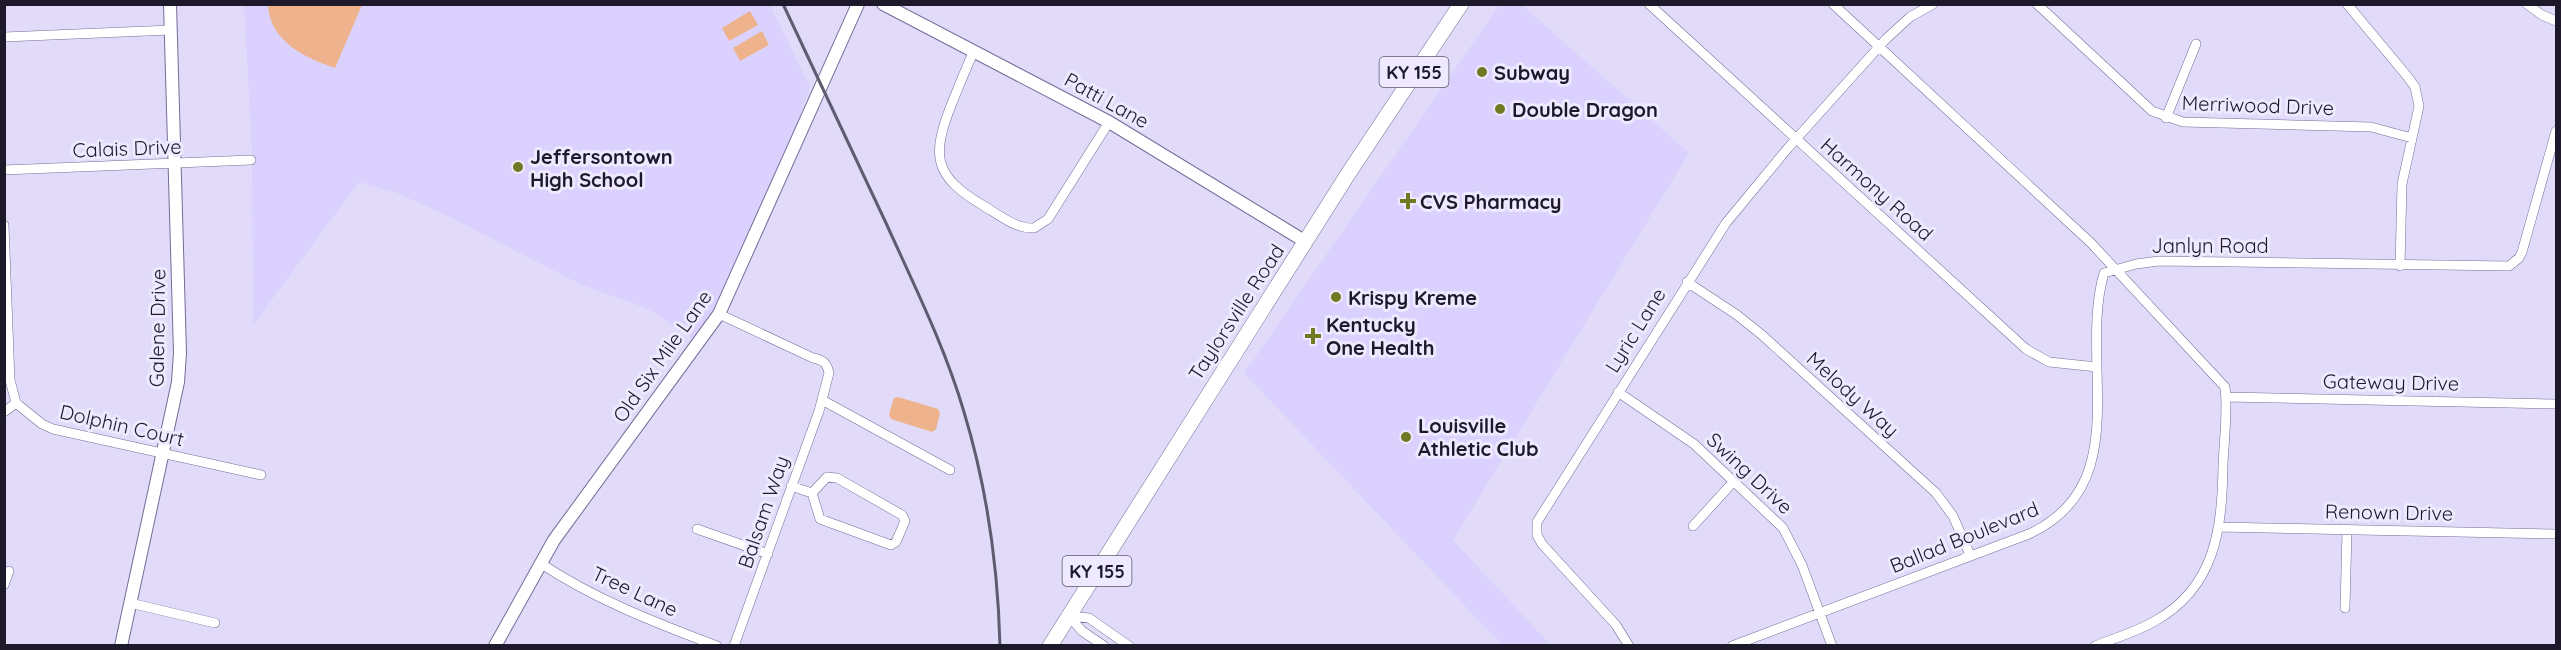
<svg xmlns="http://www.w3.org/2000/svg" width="2561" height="650" viewBox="0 0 2561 650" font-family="Quicksand,sans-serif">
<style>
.built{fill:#dbd1ff}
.green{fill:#eeb38c}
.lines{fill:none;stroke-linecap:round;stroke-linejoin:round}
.minor-casing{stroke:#766b98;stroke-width:10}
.tertiary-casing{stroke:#766b98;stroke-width:14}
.primary-casing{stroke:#766b98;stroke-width:16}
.minor{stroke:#fff;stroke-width:9}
.tertiary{stroke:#fff;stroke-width:12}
.primary{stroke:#fff;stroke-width:15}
.rail{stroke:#605b71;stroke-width:3}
.poi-dot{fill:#6f7823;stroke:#eee9fe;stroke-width:2}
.labels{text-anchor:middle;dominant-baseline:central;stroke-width:6;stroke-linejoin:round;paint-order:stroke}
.shield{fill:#eee9fe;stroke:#5c576a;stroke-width:1.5}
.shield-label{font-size:18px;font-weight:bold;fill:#1d192b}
.poi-label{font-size:20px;font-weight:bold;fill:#1d192b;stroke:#eee9fe;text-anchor:start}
.street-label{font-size:20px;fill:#1d192b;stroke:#eee9fe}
</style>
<rect width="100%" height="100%" fill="#e1dbf9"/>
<path class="built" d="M1500,4L1522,5L1689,153L1453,540L1548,642L1535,645H1502L1244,373Z
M244,5H770L810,87L778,182L699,343L648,309L582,285L446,215L397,193L359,182L253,325L252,152Z"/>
<path class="green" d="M268,5L269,4L362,5L335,68C306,58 270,42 268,5Z
M750,11L758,25L729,41L722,28Z
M762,31L769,45L740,61L733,48Z
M898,397L938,409L940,414L936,429L932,432L891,419L889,414L894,398Z"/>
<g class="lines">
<g class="minor-casing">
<path id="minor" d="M1649,4L2026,349L2049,362L2097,367
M1833,4L2091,243L2225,387C2228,412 2224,440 2223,465C2222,528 2216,587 2155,621C2136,632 2115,638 2095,646
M2037,4L2152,111L2183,122L2371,127L2412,138
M2347,4L2407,76L2415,87L2419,106L2402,184L2400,266
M2527,4L2542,15L2556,21
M4,37L171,30
M974,51C966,68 959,86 952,103C931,156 933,176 984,206C999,215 1016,229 1034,228L1048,219L1109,122
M2166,118L2196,44
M4,170L251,160
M4,225L10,380L16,403L42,424L53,429L261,475
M1687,282L1737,315L1762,335L1936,493L1953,516L1970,555
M719,314L813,358C823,360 827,363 829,373L819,411L734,646
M1618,392L1694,444L1783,528L1802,565L1832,646
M2226,397L2556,404
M822,400L950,470
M4,412L16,403
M827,477L837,478L902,515L905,521L896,542L891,545L820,519L812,493Z
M791,486L812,493
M1693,526L1735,480
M2220,527L2556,534
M697,529L768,554
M540,563C594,599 656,623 717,646
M4,585L9,571
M130,603L215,623
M2345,608L2347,530
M1069,616L1089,618L1129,646
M1069,616L1082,631L1104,646
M1629,646L1616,625L1542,544L1537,535V522L1726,223L1788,148L1886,39L1910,17L1933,4
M1732,646L2029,534C2137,484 2078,362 2104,273L2136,264L2159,261L2509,266L2519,258L2522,252L2556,131"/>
</g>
<g class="tertiary-casing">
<path id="tertiary" d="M883,4L1109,122L1306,242
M121,646L178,382L180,353L170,4
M495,646L554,540L719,314L858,4"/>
</g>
<g class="primary-casing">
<path id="primary" d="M1050,646L1348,174L1461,4"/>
</g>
<use href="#minor" class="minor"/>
<use href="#tertiary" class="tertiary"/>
<use href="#primary" class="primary"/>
<path class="rail" d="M783,4C817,77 852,150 886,223C914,285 945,347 964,412C987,488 998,566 1000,646"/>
</g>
<g class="poi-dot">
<circle cx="1482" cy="72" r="6"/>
<circle cx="1500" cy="109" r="6"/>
<circle cx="518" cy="167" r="6"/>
<path d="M1405 192h6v6h6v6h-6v6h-6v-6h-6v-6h6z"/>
<circle cx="1336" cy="297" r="6"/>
<path d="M1310 327h6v6h6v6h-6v6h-6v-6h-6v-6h6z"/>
<circle cx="1406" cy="437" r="6"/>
</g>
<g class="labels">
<g class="shield">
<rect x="1379.5" y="57" width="69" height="30" rx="4.5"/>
<rect x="1062.5" y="556" width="69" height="30" rx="4.5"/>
</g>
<g class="shield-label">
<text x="1414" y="72">KY 155</text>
<text x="1097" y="571">KY 155</text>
</g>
<g class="poi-label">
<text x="1494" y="72">Subway</text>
<text x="1512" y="109">Double Dragon</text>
<text x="530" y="156">Jeffersontown<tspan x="530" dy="23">High School</tspan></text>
<text x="1420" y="201">CVS Pharmacy</text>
<text x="1348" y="297">Krispy Kreme</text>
<text x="1326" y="324">Kentucky<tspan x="1326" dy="23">One Health</tspan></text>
<text x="1418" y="425">Louisville<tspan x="1418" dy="23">Athletic Club</tspan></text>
</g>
<g class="street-label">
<text transform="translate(1107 100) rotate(29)">Patti Lane</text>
<text transform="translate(2258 105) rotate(2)">Merriwood Drive</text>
<text transform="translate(127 148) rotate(-2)">Calais Drive</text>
<text transform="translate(1877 189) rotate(42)">Harmony Road</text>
<text x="2210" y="245">Janlyn Road</text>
<text transform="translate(1236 312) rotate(-57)">Taylorsville Road</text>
<text transform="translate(157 328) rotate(-89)">Galene Drive</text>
<text transform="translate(1635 330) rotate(-58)">Lyric Lane</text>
<text transform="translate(662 356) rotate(-55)">Old Six Mile Lane</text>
<text transform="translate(2391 382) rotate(1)">Gateway Drive</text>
<text transform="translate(1853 394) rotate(42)">Melody Way</text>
<text transform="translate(122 425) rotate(13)">Dolphin Court</text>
<text transform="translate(1750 473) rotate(43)">Swing Drive</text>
<text transform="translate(763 512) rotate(-71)">Balsam Way</text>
<text transform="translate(2389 512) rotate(1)">Renown Drive</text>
<text transform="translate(1964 537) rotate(-22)">Ballad Boulevard</text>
<text transform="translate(635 591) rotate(25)">Tree Lane</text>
</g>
</g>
<rect width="2561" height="650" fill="none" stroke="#1d192b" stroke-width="12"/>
</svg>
